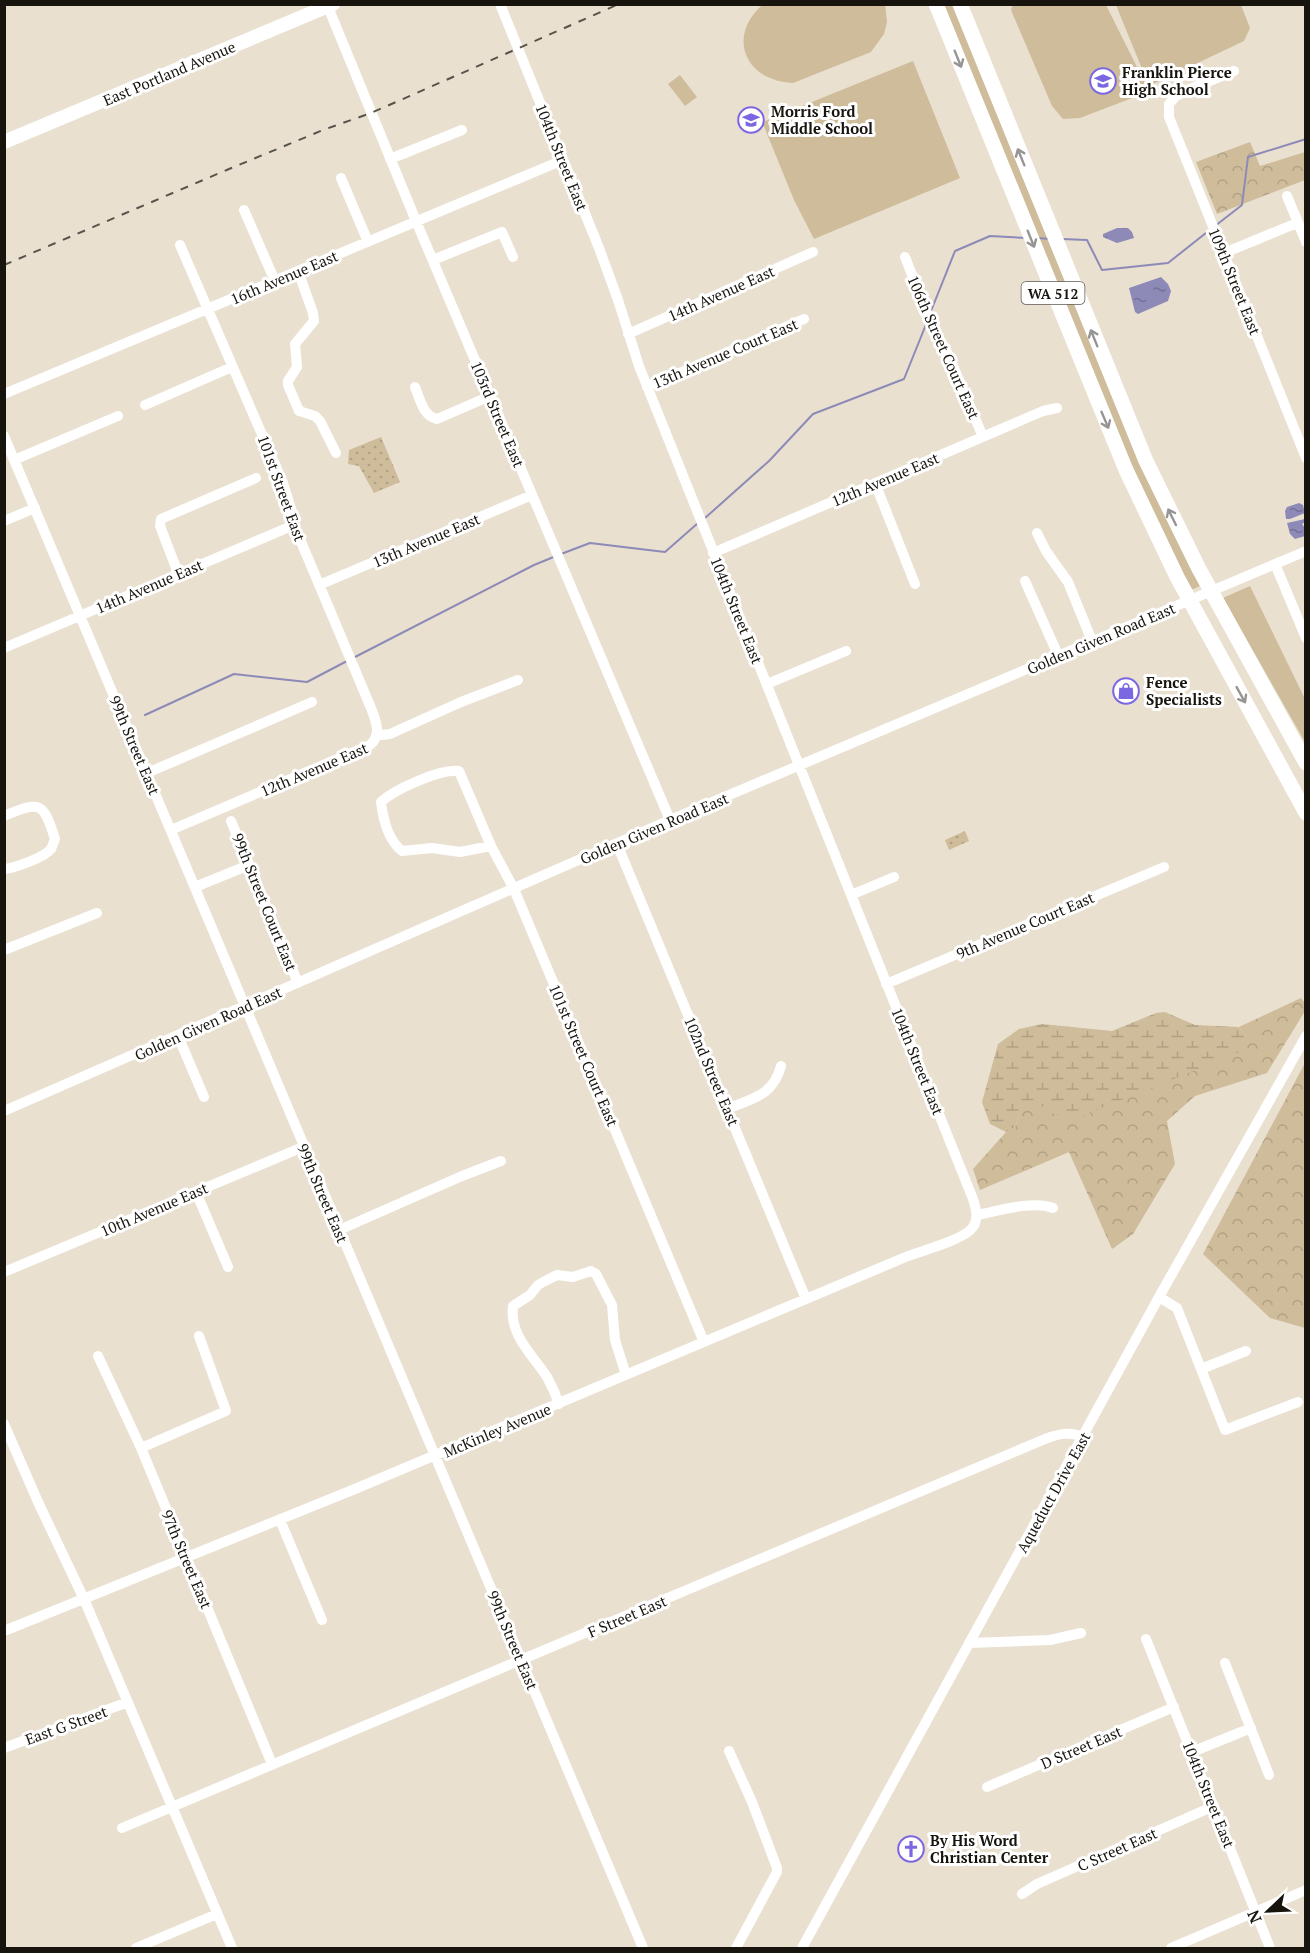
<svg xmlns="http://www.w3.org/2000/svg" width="1310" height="1953" viewBox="0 0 1310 1953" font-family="'PT Serif',serif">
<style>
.grass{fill:#cfbc9a}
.forest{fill:url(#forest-crowns)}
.wetland{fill:url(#wetland-marsh)}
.park{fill:url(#park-dots)}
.water{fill:url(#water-ripples)}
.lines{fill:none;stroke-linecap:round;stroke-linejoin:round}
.stream{stroke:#8d8ab8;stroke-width:2}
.minor{stroke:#fff;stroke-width:10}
.major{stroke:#fff;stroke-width:14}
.highway{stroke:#fff;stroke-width:15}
.rail{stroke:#59544b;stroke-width:2;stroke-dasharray:8 8;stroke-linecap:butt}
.oneway{stroke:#979593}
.labels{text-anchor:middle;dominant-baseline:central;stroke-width:6;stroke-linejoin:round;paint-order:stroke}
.shield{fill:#fff;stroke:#5d5a56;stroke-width:1.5}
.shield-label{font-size:14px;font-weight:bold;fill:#17140e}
.poi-label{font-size:15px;font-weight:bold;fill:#17140e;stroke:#fff;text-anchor:start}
.street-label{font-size:15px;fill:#17140e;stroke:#fff}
</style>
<defs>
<pattern id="forest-crowns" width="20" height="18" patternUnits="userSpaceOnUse" patternTransform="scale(1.5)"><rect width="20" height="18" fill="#cfbc9a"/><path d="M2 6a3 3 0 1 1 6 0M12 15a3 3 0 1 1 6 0" fill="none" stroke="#b1a184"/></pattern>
<pattern id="wetland-marsh" width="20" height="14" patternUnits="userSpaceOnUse" patternTransform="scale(1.5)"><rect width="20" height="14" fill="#cfbc9a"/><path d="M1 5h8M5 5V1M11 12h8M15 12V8" fill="none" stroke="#b1a184"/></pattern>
<pattern id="park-dots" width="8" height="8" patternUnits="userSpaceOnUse" patternTransform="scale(1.5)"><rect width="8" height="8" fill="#cfbc9a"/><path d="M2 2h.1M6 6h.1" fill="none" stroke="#b1a184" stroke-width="1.8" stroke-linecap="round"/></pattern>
<pattern id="water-ripples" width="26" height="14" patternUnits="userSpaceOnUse" patternTransform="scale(1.5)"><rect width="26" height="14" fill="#8d8ab8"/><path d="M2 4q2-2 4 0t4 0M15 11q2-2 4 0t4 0" fill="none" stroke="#727094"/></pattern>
</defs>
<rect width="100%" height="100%" fill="#e9e0d0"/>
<path class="grass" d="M885,4L887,22L884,34L871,52L793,83C746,81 726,38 762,5Z
M1013,4L1106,5L1148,89L1140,95L1080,118L1063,119L1052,106L1011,10Z
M944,5H952L1128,435L1200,586L1191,590L1134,474Z
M1116,5H1241L1250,28L1244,41L1149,86Z
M913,61L960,178L814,239L794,200L763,124L765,121Z
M680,75L697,97L685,106L668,84Z
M1250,586L1305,699V742L1223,598Z"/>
<path class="forest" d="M1250,142L1260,166L1305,152V180L1217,214L1196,162Z
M1301,998L1305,1003V1011L1267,1073L1195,1096L1167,1121L1175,1164L1133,1234L1112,1249L1069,1152L980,1190L973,1169L1006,1132L1015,1127L1022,1104L1032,1099L1060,1117L1247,1037L1239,1027Z
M1305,1063V1328L1270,1318L1203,1254Z"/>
<path class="wetland" d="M1165,1012L1195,1025L1239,1027L1247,1037L1243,1051L1074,1119L1060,1117L1032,1100L1022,1105L1015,1127L1006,1132L990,1124L982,1102L998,1044L1019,1029L1042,1024L1112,1031L1156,1013Z"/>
<path class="park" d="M381,437L400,482L374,493L359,466L348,464L349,450Z
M965,831L969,841L949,850L945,840Z"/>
<path class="water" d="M1117,228H1128L1132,232L1134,238L1117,243L1103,237V234Z
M1161,277L1168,284L1171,291L1168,301L1138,314L1135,312L1129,288Z
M1299,503L1303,505L1305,513L1290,519H1286L1285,511L1287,507Z
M1305,519V522L1302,524L1305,528V536L1295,539L1290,534L1287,523Z"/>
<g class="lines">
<path class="stream" d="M1215,226L1242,205L1248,157L1306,139
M1038,238L1050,239
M1062,239L1087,240L1102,270L1168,263L1211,229
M931,311L955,251L990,236L1026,238
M705,518L769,461L813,414L904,379L927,322
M561,554L590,543L665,552L698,523
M355,657L534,565L556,556
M145,715L234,674L307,682L347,661"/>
<path class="minor" d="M328,7L416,221L670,820
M1234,71L1190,89L1176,96L1169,104V117L1306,458
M390,159L462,130
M341,178L368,242
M1287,196L1306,242
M244,210L275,281
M1224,253L1297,223
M905,257L933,328L948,354L983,437
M433,260L502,232L513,257
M298,271L313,313L314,321L295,344L297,367L288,381V385L299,411L315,416L320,421L336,453
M628,334L813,252
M415,387C420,399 423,416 437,419L490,396
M647,387L804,319
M4,394L563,160
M145,405L232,367
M4,436L643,1948
M14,460L118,416
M875,483L915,584
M4,521L35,508
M1037,533L1046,551L1068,582L1092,641
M713,553L1043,411L1057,408
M1275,564L1306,638
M178,573L160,526L161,519L256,478
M1025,581L1058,655
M319,585L532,495
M4,648L294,525
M767,684L846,651
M378,733L382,735L390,734L461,702L518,680
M147,773L312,702
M4,816C40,801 43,801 55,839C54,841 52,847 51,849C45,857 15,868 4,869
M231,821L298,983
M171,830L370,745C382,735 376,721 371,708L294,525L292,512L283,483L180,245
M617,844L806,1299
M491,846L460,852L432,848L402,851C388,840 383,819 381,802C395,789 440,769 459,771L491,846L514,889L704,1342
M195,887L249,865
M851,895L894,877
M4,950L97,913
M886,984L1164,867
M178,1036L204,1097
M727,1109C753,1098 773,1096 781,1066
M4,1111L670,820L1306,551
M196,1192L228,1267
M977,1215C998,1211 1033,1200 1053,1208
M339,1230L462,1176L501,1161
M4,1272L303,1147
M1159,1297L1177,1308L1225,1430L1298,1402
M98,1356L141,1448L272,1764
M1201,1369L1246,1351
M559,1404C556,1395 552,1386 547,1377C532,1354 509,1335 513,1306L530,1295L538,1285L547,1280L557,1275L573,1277L591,1271L596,1274L612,1305L615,1340L626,1375
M4,1424L38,1502L84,1599L232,1948
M141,1448L226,1411L199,1336
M280,1520L322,1620
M4,1631L355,1489L908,1256C924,1250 964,1240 973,1227C979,1218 976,1209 973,1199L639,366L618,300L599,248L500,4
M1146,1639L1270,1948
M969,1643L1050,1640L1081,1633
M1225,1663L1269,1775
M4,1748L128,1702
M729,1751L752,1802L777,1868V1872L736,1948
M1192,1752L1251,1728
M987,1787L1174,1707
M122,1828L1045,1439C1058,1434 1070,1431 1083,1437
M1022,1894L1037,1884L1214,1806
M136,1948L217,1914
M802,1948L1159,1297L1306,1036
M1171,1948L1306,1890"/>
<path class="major" d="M4,142L333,4"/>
<path class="highway" d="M936,4L1126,470L1177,577L1306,813
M960,4L1146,461L1199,569L1306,763"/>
<path class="rail" d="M4,265L229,169L323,130L371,113L619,4"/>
</g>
<defs><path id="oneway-shaft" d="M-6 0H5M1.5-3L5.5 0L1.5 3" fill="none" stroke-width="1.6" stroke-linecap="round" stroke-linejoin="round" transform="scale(1.5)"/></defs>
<g class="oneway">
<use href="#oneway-shaft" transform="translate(958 59) rotate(68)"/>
<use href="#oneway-shaft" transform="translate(1021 157) rotate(-112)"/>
<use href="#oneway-shaft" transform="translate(1031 239) rotate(68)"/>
<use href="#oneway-shaft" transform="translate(1094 338) rotate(-112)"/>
<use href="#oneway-shaft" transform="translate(1105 420) rotate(67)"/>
<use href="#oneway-shaft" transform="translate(1172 517) rotate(-116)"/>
<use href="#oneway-shaft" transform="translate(1241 695) rotate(61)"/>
</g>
<defs>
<g id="school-ring" transform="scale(1.35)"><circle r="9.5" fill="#fff" stroke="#7b67e2" stroke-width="1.5"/><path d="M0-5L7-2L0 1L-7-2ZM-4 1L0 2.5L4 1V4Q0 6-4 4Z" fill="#7b67e2"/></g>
<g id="shop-ring" transform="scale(1.35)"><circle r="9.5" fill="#fff" stroke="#7b67e2" stroke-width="1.5"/><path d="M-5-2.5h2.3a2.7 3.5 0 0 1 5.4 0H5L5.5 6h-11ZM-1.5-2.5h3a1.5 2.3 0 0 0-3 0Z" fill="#7b67e2"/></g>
<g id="church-ring" transform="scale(1.35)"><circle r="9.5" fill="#fff" stroke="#7b67e2" stroke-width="1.5"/><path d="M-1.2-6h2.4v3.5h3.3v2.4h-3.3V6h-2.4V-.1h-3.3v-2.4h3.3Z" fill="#7b67e2"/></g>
</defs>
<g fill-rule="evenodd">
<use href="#school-ring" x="1103" y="81"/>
<use href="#school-ring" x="751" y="120"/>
<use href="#shop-ring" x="1126" y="691"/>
<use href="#church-ring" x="911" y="1849"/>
</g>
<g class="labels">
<rect class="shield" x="1021.5" y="282" width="63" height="22" rx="4.5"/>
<g class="shield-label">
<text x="1053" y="293">WA 512</text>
</g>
<g class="poi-label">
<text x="1122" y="72">Franklin Pierce<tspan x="1122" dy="17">High School</tspan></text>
<text x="771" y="111">Morris Ford<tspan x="771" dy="17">Middle School</tspan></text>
<text x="1146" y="682">Fence<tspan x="1146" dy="17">Specialists</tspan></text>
<text x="930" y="1840">By His Word<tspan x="930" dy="17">Christian Center</tspan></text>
</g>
<g class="street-label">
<text transform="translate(169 73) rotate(-23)">East Portland Avenue</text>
<text transform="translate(562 157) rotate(68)">104th Street East</text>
<text transform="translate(284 277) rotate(-23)">16th Avenue East</text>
<text transform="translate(1235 281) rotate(68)">109th Street East</text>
<text transform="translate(721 293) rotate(-24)">14th Avenue East</text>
<text transform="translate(944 347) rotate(66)">106th Street Court East</text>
<text transform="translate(725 353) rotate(-23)">13th Avenue Court East</text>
<text transform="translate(498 414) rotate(67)">103rd Street East</text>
<text transform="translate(885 479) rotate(-23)">12th Avenue East</text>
<text transform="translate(282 488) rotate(70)">101st Street East</text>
<text transform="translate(426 540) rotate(-23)">13th Avenue East</text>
<text transform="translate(149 586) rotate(-23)">14th Avenue East</text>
<text transform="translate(737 610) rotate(68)">104th Street East</text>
<text transform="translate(1101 638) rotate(-23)">Golden Given Road East</text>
<text transform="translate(135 745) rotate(67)">99th Street East</text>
<text transform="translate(314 769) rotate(-23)">12th Avenue East</text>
<text transform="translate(654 828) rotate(-23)">Golden Given Road East</text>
<text transform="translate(265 902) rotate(68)">99th Street Court East</text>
<text transform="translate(1025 925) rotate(-23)">9th Avenue Court East</text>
<text transform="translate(208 1023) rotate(-24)">Golden Given Road East</text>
<text transform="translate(584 1055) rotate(67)">101st Street Court East</text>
<text transform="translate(918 1061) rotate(68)">104th Street East</text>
<text transform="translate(712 1071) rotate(67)">102nd Street East</text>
<text transform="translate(323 1193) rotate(67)">99th Street East</text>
<text transform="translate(154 1209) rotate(-23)">10th Avenue East</text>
<text transform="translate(497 1430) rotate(-23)">McKinley Avenue</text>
<text transform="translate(1053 1492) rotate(-61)">Aqueduct Drive East</text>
<text transform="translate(187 1559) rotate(67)">97th Street East</text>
<text transform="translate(627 1616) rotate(-23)">F Street East</text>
<text transform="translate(513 1640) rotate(67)">99th Street East</text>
<text transform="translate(66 1725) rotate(-20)">East G Street</text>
<text transform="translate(1081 1747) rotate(-23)">D Street East</text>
<text transform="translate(1209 1794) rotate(68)">104th Street East</text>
<text transform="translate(1117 1849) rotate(-24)">C Street East</text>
</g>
</g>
<rect width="1310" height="1953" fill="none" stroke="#17140e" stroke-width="12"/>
<g transform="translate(1268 1911) rotate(247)" stroke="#ffffff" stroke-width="4.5" paint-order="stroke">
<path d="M0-4.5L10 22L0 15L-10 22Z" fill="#17140e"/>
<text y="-9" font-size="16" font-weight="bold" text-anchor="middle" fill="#17140e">N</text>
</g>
</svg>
